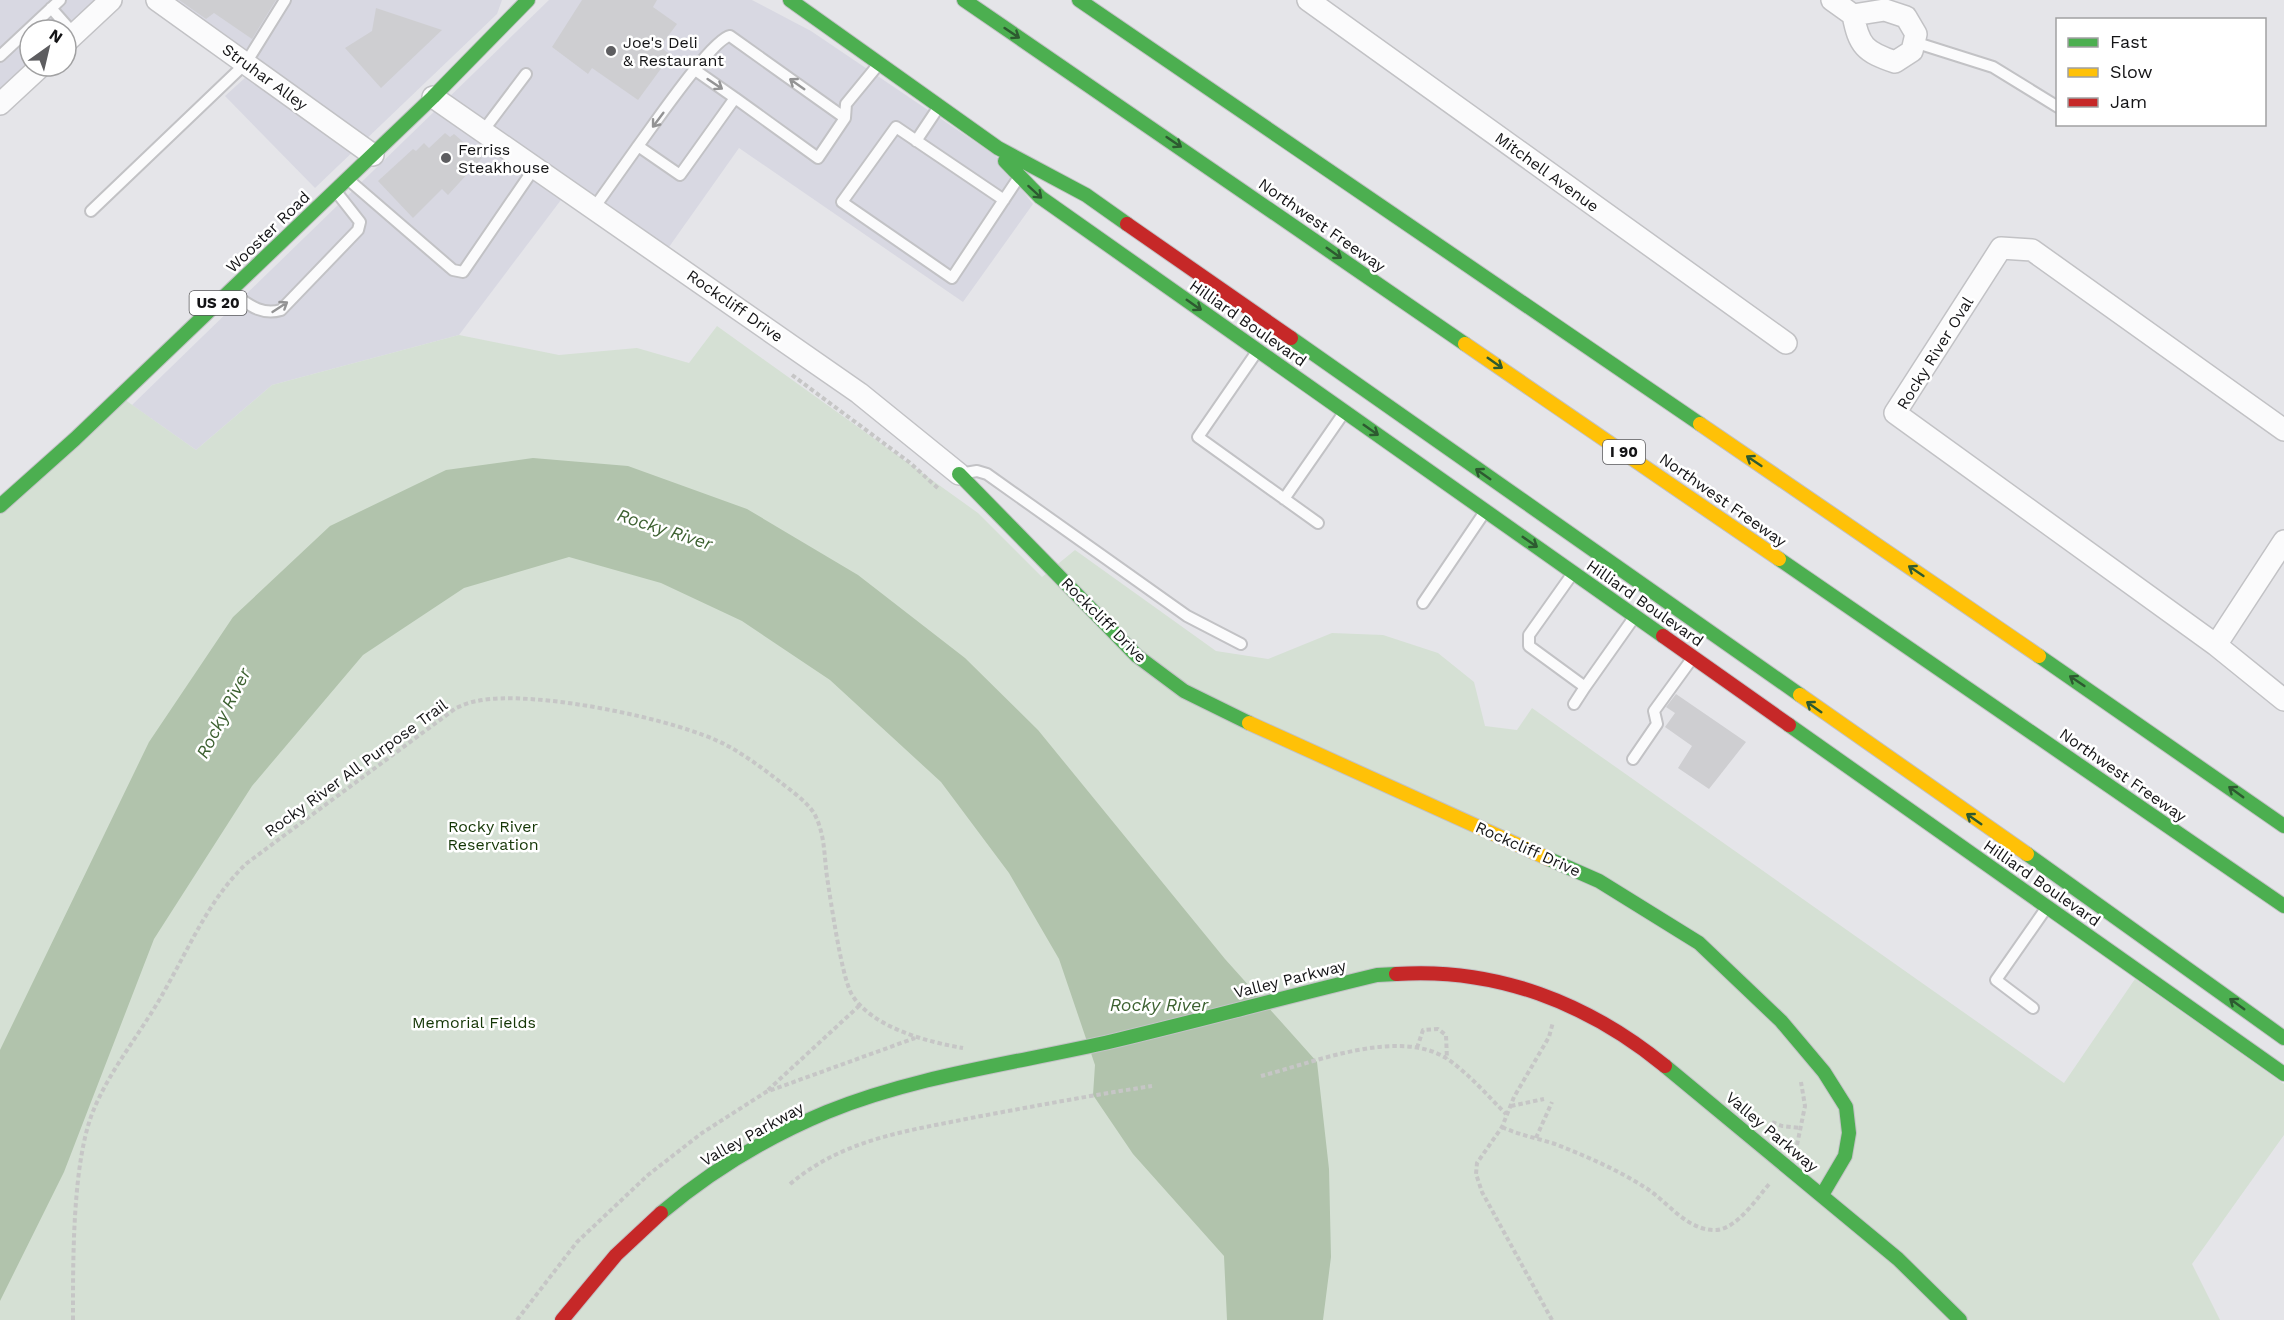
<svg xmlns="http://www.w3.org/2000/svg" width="2284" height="1320" viewBox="0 0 2284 1320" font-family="'Work Sans',sans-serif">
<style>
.built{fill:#d8d8e2}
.green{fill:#d5e0d4}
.water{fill:#b1c3ac}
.building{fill:#ceced1}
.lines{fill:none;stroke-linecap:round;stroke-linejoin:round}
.lane-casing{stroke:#c2c2c5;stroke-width:14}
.street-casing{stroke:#c2c2c5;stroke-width:24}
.fast-casing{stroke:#c2c2c5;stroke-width:16}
.slow-casing{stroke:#c2c2c5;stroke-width:16}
.jam-casing{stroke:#c2c2c5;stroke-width:16}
.path{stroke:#c6c6c6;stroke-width:4;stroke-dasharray:4.5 3;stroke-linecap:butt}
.lane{stroke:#fbfbfc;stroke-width:10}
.street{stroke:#fbfbfc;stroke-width:21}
.fast{stroke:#4caf50;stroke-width:14}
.slow{stroke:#ffc107;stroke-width:14}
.jam{stroke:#c62828;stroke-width:14}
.oneway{stroke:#2d5a30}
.oneway2{stroke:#939394}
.poi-dot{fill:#5d5d60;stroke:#fff;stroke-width:2}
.labels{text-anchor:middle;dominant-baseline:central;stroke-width:5;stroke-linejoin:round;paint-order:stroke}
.shield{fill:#fff;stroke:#5a5a5c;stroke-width:1.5}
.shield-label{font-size:15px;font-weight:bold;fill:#141416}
.poi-label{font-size:16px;fill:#141416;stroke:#fff;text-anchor:start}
.street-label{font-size:16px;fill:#141416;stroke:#fff}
.park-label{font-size:16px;fill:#143605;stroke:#fff}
.water-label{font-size:18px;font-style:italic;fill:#3d6131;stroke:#fff}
</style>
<rect width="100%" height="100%" fill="#e5e5e9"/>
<path class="built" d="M0,0H97L66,30H30V64L0,93Z
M172,0H502L497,14L315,188L225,96L259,65Z
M549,0H752L811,31L996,156L1033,204L963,302L739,148L669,247L573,184L459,335L272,385L196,450L132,405Z"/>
<path class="green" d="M717,326L978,513L1042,577L1075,550L1216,651L1268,659L1332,633L1383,635L1438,653L1474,682L1485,726L1517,730L1532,708L2064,1083L2135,979L2284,1084V1135L2192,1264L2220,1320H0V511L121,397L196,450L272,385L459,335L559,355L637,348L689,363Z"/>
<path class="water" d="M533,458L628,466L747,509L858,575L965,658L1038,730L1225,959L1317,1062L1329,1169L1331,1257L1323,1320H1227L1224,1256L1133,1154L1093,1095L1095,1065L1059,959L1009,873L941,782L830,680L742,621L661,583L569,557L464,588L363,655L252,786L154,939L64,1172L0,1301V1050L149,742L233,617L330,526L446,470Z"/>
<path class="building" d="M179,0H276L252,39L214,13L206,19Z
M582,0H657L653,7L677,24L660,47L671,55L638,100L592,68L588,74L552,47Z
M376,8L442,30L381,88L345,48L372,31Z
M445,133L450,137L454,134L482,158L448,195L442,189L413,218L378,181L413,149L416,151L424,143L429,148Z
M1676,694L1746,742L1709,789L1678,768L1692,746L1665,727L1675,713L1666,707Z"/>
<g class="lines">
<g class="lane-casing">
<path id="lane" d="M51,8L74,34
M1914,42L1993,67L2058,107
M0,56L60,0
M695,70L735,98
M845,118L730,36C712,39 653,126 638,146L680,175L735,98L818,158L845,118L846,104L878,65
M483,131L526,74
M916,141L938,108
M351,182L453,270L463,272L535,167
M1004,200L896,127L842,202L952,278L1019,177
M594,208L638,146
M91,211L246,63L285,0
M232,293C248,304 261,316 281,310L358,230L360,222L338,194
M1256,353L1198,437L1318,523
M965,473L977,471L987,474L1187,616L1241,644
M1284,499L1343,414
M1573,573L1529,635V646L1585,687L1633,619
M1423,603L1484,513
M1574,704L1585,687
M1633,759L1657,724L1654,711L1691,660
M2033,1008L1996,980L2047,907"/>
</g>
<g class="street-casing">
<path id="street" d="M157,0L373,155
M1308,0L1786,343
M1832,0L1853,15C1859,46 1865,52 1895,62L1912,51L1916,34L1906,17L1885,10L1853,15
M66,42L111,0
M433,97L859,393L959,474
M0,104L41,66
M2284,430L2032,250L2001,248L1895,413L2216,645L2284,541
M2216,645L2284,700"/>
</g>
<g class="fast-casing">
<path id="fast" d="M790,0L998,148L1086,195L1127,224
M964,0L1465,344
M1079,0L1700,424
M1005,161L1040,197L1663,636
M1291,338L1800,695
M959,474L1137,656L1184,691L1249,723
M0,506L75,439L433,97L528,0
M1779,559L2284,906
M2039,656L2284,826
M1789,725L2284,1074
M2027,854L2284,1038
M1549,859L1599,881L1699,943L1781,1021L1824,1072L1846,1107L1849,1133L1845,1156L1822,1195
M1665,1066L1898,1259L1960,1320
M661,1213C711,1171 767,1137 827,1112C918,1075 1018,1063 1113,1041C1201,1020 1289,996 1377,975L1396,974"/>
</g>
<g class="slow-casing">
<path id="slow" d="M1465,344L1779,559
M1700,424L2039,656
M1800,695L2027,854
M1249,723L1549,859"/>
</g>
<g class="jam-casing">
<path id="jam" d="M1127,224L1291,338
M1663,636L1789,725
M1396,974C1496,967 1588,1003 1665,1066
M562,1320L616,1255L661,1213"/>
</g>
<path class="path" d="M792,375L909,462L940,490
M1417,1048L1423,1030L1438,1029L1446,1035L1447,1059
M1261,1076C1313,1063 1400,1026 1449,1060C1470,1075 1488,1096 1506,1114
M768,1090L860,1005
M1511,1106L1544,1099
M1772,1122L1782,1126L1801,1128
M1502,1127C1519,1135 1537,1138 1555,1144C1586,1156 1618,1170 1646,1188C1668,1202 1687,1231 1716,1230C1737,1229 1757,1198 1770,1183
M1536,1138L1552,1102
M1797,1145L1805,1106L1801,1082
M790,1184C845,1138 908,1131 976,1117C1035,1106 1093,1095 1152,1086
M73,1320C73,1263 72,1160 94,1109C112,1066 144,1029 166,988C191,944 210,898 247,863L456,708C463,705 470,702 477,701C531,689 678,719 726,745C745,755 762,768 779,781C790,790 808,802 815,815C825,835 824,855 827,877C831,902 841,973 851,993C870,1027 927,1042 963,1048
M517,1320L577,1242L648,1175L702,1133L766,1092L915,1038
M1552,1320L1482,1192L1476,1174L1477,1163L1502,1127L1514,1097L1549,1037L1553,1022"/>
<use href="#lane" class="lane"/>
<use href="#street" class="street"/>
<use href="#fast" class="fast"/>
<use href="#slow" class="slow"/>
<use href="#jam" class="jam"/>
</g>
<defs><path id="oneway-shaft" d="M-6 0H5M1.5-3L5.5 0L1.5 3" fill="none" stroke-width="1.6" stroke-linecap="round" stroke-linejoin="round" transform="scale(1.5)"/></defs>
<g class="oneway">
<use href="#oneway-shaft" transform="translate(1012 33) rotate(34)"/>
<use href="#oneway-shaft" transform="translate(1174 142) rotate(34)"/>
<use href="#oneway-shaft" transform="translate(1035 192) rotate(42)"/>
<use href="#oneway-shaft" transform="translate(1334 253) rotate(35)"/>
<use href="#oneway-shaft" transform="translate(1194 305) rotate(35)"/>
<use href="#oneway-shaft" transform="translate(1495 363) rotate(35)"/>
<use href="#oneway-shaft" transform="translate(1371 430) rotate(35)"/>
<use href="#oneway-shaft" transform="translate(1754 461) rotate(-146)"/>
<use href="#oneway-shaft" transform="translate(1483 474) rotate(-145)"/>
<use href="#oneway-shaft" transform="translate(1530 542) rotate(35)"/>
<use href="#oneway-shaft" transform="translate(1916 571) rotate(-146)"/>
<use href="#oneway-shaft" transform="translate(2077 681) rotate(-146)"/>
<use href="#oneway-shaft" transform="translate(1814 707) rotate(-145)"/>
<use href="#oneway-shaft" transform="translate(2236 792) rotate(-144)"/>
<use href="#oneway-shaft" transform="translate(1974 819) rotate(-145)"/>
<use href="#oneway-shaft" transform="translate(2237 1004) rotate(-144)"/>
</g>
<g class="oneway2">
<use href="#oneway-shaft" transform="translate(715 84) rotate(34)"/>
<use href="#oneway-shaft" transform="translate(797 84) rotate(-145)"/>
<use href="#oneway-shaft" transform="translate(658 120) rotate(127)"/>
<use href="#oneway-shaft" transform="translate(280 307) rotate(-33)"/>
</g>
<g class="poi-dot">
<circle cx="611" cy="51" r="6"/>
<circle cx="446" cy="158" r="6"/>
</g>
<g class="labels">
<g class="shield">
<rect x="189.5" y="291" width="57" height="24" rx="4.5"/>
<rect x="1603" y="440" width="42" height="24" rx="4.5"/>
</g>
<g class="shield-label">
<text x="218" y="303">US 20</text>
<text x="1624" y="452">I 90</text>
</g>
<g class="poi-label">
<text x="623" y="42">Joe's Deli<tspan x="623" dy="18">&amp; Restaurant</tspan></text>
<text x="458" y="149">Ferriss<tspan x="458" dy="18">Steakhouse</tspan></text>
</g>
<g class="street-label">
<text transform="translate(265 77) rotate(36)">Struhar Alley</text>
<text transform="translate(1547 172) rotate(36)">Mitchell Avenue</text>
<text transform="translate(1322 225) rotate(35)">Northwest Freeway</text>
<text transform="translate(268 232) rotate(-44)">Wooster Road</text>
<text transform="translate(735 306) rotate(35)">Rockcliff Drive</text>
<text transform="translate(1248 323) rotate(35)">Hilliard Boulevard</text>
<text transform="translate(1935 353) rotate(-58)">Rocky River Oval</text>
<text transform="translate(1723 500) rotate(35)">Northwest Freeway</text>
<text transform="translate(1645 603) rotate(35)">Hilliard Boulevard</text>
<text transform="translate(1104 620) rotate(45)">Rockcliff Drive</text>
<text transform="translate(356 768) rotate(-36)">Rocky River All Purpose Trail</text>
<text transform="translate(2123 775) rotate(35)">Northwest Freeway</text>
<text transform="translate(1528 849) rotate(24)">Rockcliff Drive</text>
<text transform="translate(2042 883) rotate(35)">Hilliard Boulevard</text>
<text transform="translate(1290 979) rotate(-14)">Valley Parkway</text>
<text transform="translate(1772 1132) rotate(40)">Valley Parkway</text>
<text transform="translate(752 1134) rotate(-29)">Valley Parkway</text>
</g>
<g class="park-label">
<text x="493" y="826">Rocky River<tspan x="493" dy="18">Reservation</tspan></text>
<text x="474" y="1022">Memorial Fields</text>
</g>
<g class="water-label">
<text transform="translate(665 529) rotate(18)">Rocky River</text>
<text transform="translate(223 713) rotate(-63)">Rocky River</text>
<text x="1159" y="1004">Rocky River</text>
</g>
</g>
<rect x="2056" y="18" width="210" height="108" fill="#ffffff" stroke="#a1a1a2" stroke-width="1.5"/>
<rect x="2068" y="38" width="30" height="9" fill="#4caf50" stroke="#a1a1a2" stroke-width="1.5"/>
<text x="2110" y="48" font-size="18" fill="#141416">Fast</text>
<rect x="2068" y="68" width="30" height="9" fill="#ffc107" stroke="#a1a1a2" stroke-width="1.5"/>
<text x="2110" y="78" font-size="18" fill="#141416">Slow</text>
<rect x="2068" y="98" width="30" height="9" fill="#c62828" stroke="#a1a1a2" stroke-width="1.5"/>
<text x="2110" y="108" font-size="18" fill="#141416">Jam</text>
<g transform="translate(48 48) rotate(34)"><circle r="28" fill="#ffffff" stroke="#a1a1a2" stroke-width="1.5"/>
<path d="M0-4.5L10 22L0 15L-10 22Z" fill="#5d5d60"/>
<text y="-9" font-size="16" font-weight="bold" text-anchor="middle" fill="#141416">N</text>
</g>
</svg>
